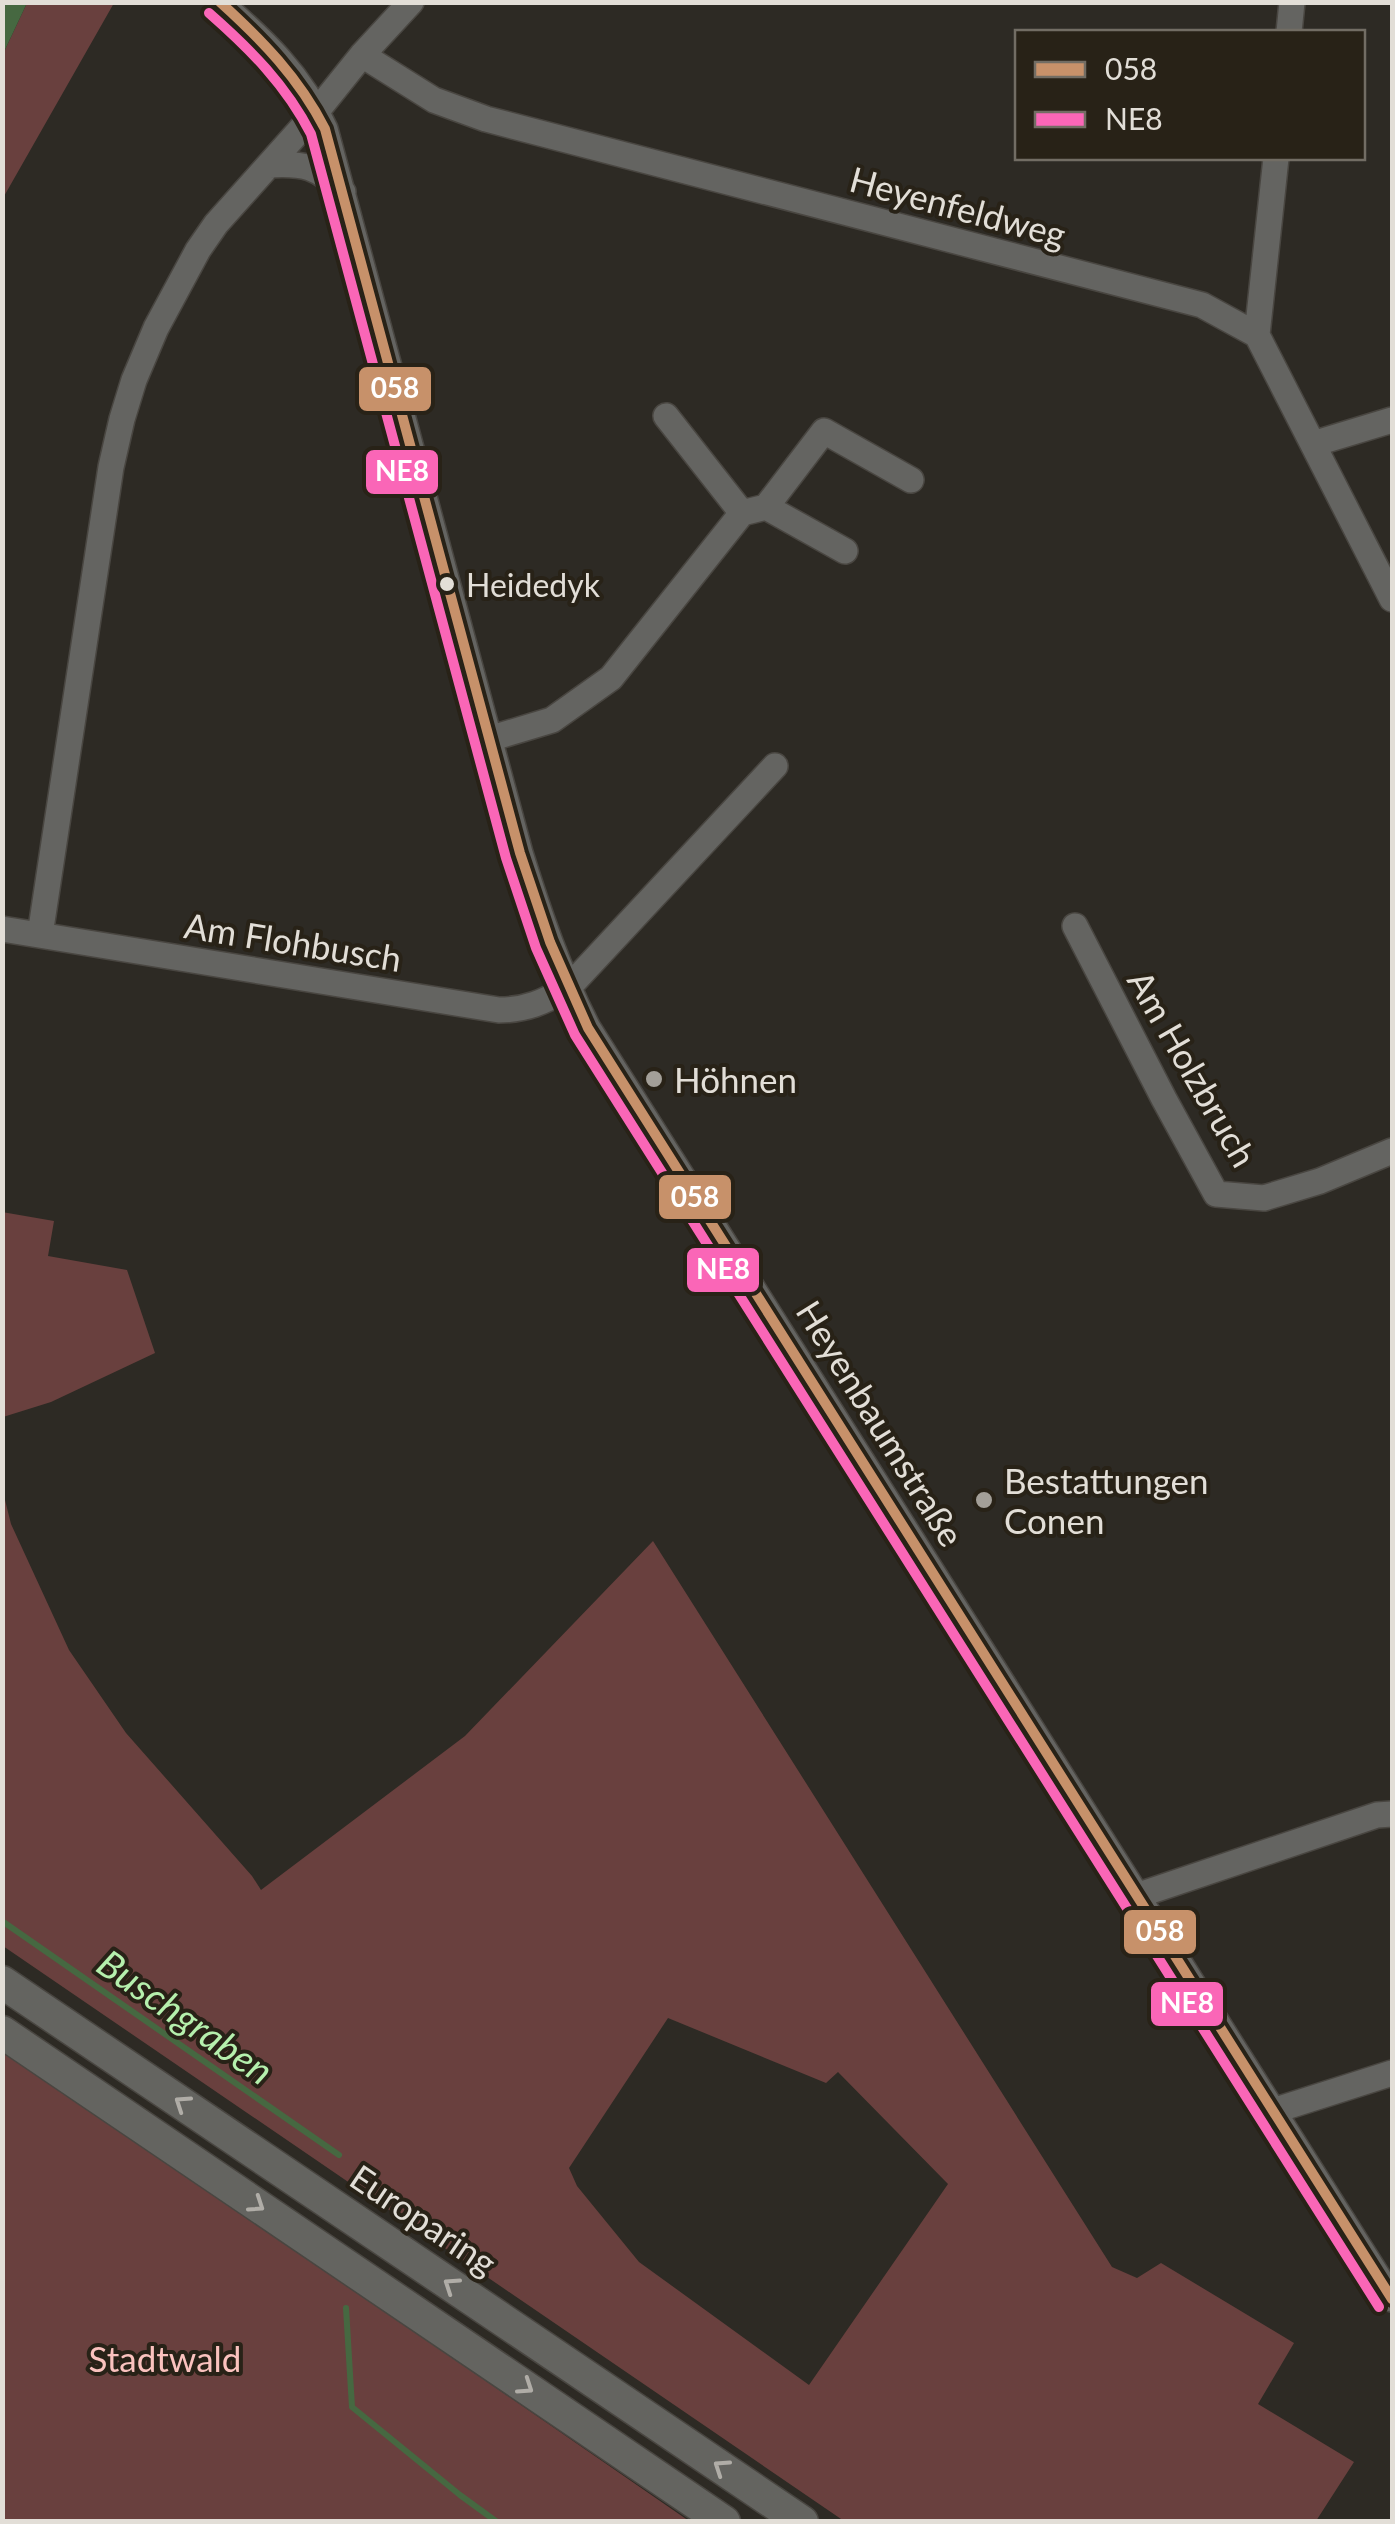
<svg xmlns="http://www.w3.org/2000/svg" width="1395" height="2524" viewBox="0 0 1395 2524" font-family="Lato,sans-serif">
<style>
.green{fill:#69403e;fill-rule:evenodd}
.water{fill:#466841}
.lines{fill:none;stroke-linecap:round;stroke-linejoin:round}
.stream{stroke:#466841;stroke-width:6}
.minor-casing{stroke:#494641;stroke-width:28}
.major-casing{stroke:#494641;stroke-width:35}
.minor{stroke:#646461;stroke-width:25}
.major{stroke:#646460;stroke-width:32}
.bus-1-casing{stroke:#282217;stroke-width:18}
.bus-2-casing{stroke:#282217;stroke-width:18}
.bus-1{stroke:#c7916a;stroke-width:10}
.bus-2{stroke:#fa66b7;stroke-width:10}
.oneway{stroke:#b0ada7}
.bus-dot{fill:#e2ded7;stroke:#282217;stroke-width:4}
.poi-dot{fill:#a39f98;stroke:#282217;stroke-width:4}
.labels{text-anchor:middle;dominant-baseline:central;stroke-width:8;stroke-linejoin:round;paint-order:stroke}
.bus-label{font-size:32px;fill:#e2ded7;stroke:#282217;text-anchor:start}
.street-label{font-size:35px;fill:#e2ded7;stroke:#282217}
.poi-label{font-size:35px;fill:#e2ded7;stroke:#282217;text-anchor:start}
.park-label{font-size:35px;fill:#fac2be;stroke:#282217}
.water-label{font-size:38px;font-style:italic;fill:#b5f0ad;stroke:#282217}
.line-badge{stroke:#282217;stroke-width:4}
.badge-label{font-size:28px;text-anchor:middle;font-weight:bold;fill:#fff}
</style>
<rect width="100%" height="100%" fill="#2d2a24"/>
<path class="green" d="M27,3H114L3,198V54Z
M2,1212L54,1221L48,1256L127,1270L155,1353L51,1402L3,1417Z
M2,1488L11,1524L69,1650L126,1733L252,1876L261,1890L465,1736L653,1541L1112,2267L1137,2278L1161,2263L1294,2343L1258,2404L1354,2462L1316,2521H844L3,1946ZM668,2018L826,2083L838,2072L948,2184L809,2385L639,2262L577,2186L569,2168Z
M2,2047L689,2521H3Z"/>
<path class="water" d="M3,2L27,3L3,54L2,3Z"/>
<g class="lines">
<path class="stream" d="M2,1921L339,2155
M346,2308L352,2407L460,2495L497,2522"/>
<g class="minor-casing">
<path id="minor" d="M219,2C263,40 301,75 325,129L520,853C539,914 559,972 588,1028L1392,2299
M1289,32L1292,2
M362,55L434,100L486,119L1202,305L1257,335L1392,599
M269,165C304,163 318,166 343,192
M1257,335L1276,158
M1313,444L1392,420
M766,507L845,551
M742,513L766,507L824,431L911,480
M489,739L552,720L611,678L742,513L666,416
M1075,926L1164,1099L1216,1194L1264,1198L1320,1181L1392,1151
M2,929L499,1010C526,1010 544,1002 568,988L775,766
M40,935L111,467L122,419L134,380L156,328L198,250L216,224L317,111L362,55L411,2
M1136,1896L1377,1815L1392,1814
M1273,2111L1392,2073"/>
</g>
<g class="major-casing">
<path id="major" d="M2,1982L802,2522
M2,2032L724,2522"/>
</g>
<use href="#minor" class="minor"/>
<use href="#major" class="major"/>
<g class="bus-1-casing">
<path id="bus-1" d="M220,2C262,40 299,78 325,129L520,853L550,942L588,1028L1392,2299"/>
</g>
<g class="bus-2-casing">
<path id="bus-2" d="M209,13C250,49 286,85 311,134L506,858L536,948L575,1035L1379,2307"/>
</g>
<use href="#bus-1" class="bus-1"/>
<use href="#bus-2" class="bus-2"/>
</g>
<defs><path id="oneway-chevron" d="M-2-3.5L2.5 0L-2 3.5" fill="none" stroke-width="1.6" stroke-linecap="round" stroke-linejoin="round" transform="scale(2.5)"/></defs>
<g class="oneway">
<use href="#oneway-chevron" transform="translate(182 2103) rotate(-146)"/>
<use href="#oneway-chevron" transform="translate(257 2205) rotate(34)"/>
<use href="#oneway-chevron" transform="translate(451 2285) rotate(-146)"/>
<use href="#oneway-chevron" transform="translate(526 2387) rotate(34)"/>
<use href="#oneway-chevron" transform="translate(721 2467) rotate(-146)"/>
</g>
<circle class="bus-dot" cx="447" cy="584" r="9"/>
<g class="poi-dot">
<circle cx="654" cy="1079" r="10"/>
<circle cx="984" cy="1500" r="10"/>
</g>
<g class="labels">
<g class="bus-label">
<text x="466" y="584">Heidedyk</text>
</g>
<g class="street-label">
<text transform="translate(958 206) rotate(15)">Heyenfeldweg</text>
<text transform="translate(293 941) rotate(9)">Am Flohbusch</text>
<text transform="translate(1193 1068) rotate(60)">Am Holzbruch</text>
<text transform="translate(881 1423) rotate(58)">Heyenbaumstraße</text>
<text transform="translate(424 2219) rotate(34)">Europaring</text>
</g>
<g class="poi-label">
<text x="674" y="1079">Höhnen</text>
<text x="1004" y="1480">Bestattungen<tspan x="1004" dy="40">Conen</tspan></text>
</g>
<g class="park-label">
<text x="165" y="2358">Stadtwald</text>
</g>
<g class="water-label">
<text transform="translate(186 2016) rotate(35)">Buschgraben</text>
</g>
</g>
<g class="line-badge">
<rect x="357" y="365" width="76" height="48" rx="10" fill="#c7916a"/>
<rect x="364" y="448" width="76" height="48" rx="10" fill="#fa66b7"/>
<rect x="657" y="1173" width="76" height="48" rx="10" fill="#c7916a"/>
<rect x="685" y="1246" width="76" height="48" rx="10" fill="#fa66b7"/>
<rect x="1122" y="1908" width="76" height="48" rx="10" fill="#c7916a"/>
<rect x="1149" y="1980" width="76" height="48" rx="10" fill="#fa66b7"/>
</g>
<g class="badge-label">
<text x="395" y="398">058</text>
<text x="402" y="481">NE8</text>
<text x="695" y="1207">058</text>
<text x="723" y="1279">NE8</text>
<text x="1160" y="1941">058</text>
<text x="1187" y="2013">NE8</text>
</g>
<rect width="1395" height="2524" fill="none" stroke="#e2ded7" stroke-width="10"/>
<rect x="1015" y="30" width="350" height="130" fill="#282217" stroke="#726d64" stroke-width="2.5"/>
<rect x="1035" y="62" width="50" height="15" fill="#c7916a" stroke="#726d64" stroke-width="2.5"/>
<text x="1105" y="80" font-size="30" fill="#e2ded7">058</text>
<rect x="1035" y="112" width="50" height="15" fill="#fa66b7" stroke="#726d64" stroke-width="2.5"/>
<text x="1105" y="130" font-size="30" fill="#e2ded7">NE8</text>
</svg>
